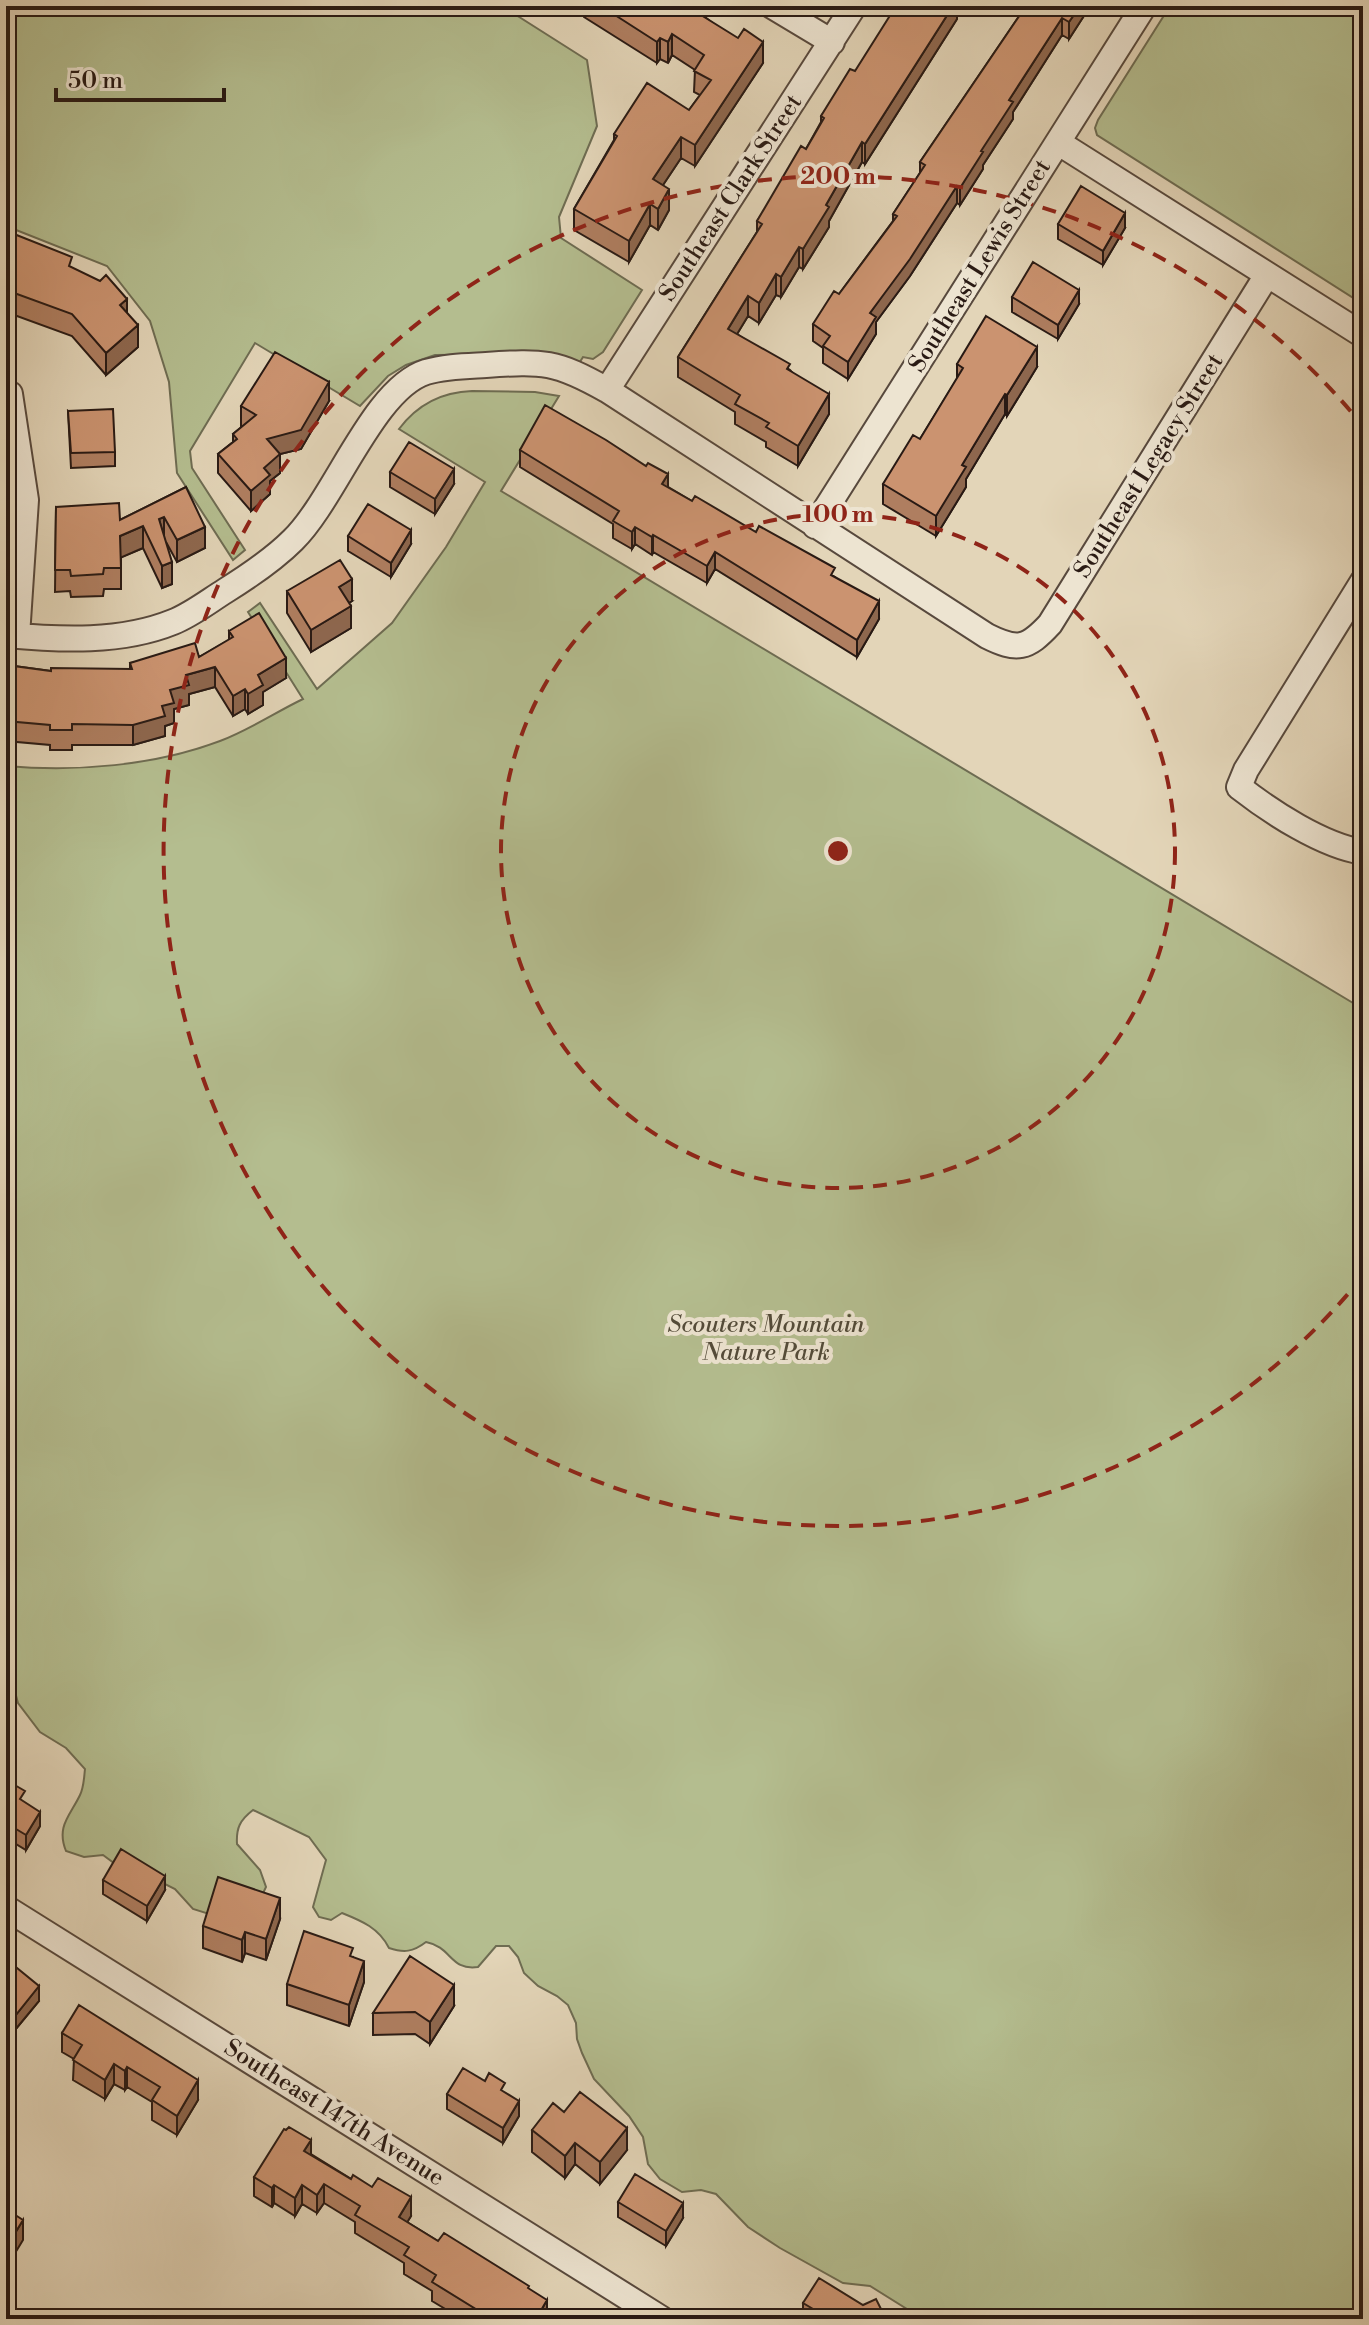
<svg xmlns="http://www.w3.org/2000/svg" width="1369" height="2325" viewBox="0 0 1369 2325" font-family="'Libre Bodoni',serif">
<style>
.green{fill:#b4bd8f;stroke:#6e6c52;stroke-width:2}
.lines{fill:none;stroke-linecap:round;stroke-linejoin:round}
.street-casing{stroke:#58493d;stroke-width:28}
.street{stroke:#ede4d1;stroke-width:24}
.wall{fill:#af7e60;stroke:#291a14;stroke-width:2}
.shaded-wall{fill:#8e674e;stroke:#291a14;stroke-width:2}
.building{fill:#cb9370;stroke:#291a14;stroke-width:2}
.ring{fill:none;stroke:#8f2418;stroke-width:4;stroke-dasharray:14 10}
.labels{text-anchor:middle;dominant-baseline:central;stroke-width:8;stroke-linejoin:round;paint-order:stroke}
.street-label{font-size:24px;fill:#291a14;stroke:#ede4d1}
.park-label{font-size:24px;font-style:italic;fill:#534b39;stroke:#ede4d1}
.centre{fill:#8f2418;stroke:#ede4d1;stroke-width:4}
.ring-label{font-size:24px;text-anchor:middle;font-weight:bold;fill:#8f2418;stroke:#ede4d1;stroke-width:8;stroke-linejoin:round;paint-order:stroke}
</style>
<rect width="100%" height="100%" fill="#e3d5b8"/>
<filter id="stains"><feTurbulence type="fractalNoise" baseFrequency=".0025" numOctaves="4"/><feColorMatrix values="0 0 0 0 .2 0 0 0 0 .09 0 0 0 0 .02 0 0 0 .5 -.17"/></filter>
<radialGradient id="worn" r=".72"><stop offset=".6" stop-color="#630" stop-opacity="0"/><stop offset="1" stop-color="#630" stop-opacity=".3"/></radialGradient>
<path class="green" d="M6,6H502L587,60L597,126L559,217L561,238L642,290L603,352L593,359L583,357L578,365L537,354L435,355L406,365L388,376L360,406L255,343L190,451L192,468L245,550L233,560L177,473L169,382L150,321L107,266L6,226Z
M1170,6H1363V285L1355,299L1097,135L1095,128L1098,120Z
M472,391L535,392L559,396L501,491L1363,1009V2319H923L870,2286L843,2283L780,2248L748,2227L716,2194L701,2190L682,2192L660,2179L648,2164L643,2137L629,2116L594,2079L582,2053L577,2039L576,2023L568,2005L557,1996L538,1986L524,1973L518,1957L509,1946H496L478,1967C450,1971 452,1947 426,1942C413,1952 404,1953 389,1948C379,1928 362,1921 342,1913L331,1920L319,1917L313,1907L326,1860L309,1837L253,1810C240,1820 236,1828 237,1844L260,1870L266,1887L258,1904L222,1918L193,1909L175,1889L149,1876L126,1872L103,1855L84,1857L66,1851C56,1826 70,1816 80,1795C84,1787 84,1777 85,1769L66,1748L40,1732L18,1703L11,1677L6,1673V766C76,772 154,766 220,741C249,730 276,712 303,699L248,612L260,603L317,689L392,623L446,547L485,482L399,429C417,405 441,392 472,391Z"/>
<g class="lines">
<g class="street-casing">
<path id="street" d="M772,6L832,42
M1059,143L1363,335
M607,390L854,6
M10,394L26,500L17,636
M815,526L1144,6
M1363,581L1246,770L1239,787C1271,812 1323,846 1363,852
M6,635C61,640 121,643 173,622C191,615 209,601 225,591C249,576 273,560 293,540C335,499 373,389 426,372C446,366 467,366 486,365C543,361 556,361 607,390L987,636C1017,651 1027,649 1050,624L1267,275
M6,1908L662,2319"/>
</g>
<use href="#street" class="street"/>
</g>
<path class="wall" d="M584,6H699L705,17L763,63L695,166L681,158L663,185L669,210L658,230L650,225L629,262L574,230V209L614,140V134L689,110L700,95L694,92L695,70L672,55L668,63L660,59L657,63L584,17Z
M1026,6H1089V8L1069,39L1062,35L1013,112V119L983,165V169L960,205L957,203L910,276L876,322V334L848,379L823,363V348L813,341V324L839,294L893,221V214L920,173V162Z
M957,10V19L865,164L862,162L829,221V227L803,269L799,267L781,297L776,295L759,323L748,316L737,334L790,370L829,414L798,466L766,447V442L735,424V412L678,377V357L757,232V221L806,149L821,122V116L855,71Z
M1058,224L1125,228L1103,265L1058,239Z
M6,240L72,268L127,313L138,347L106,375L72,336L6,312Z
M1012,297L1079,304L1058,339L1012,312Z
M957,364L1037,367L1007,416L1005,414L966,479V487L936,536L883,504V484L920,439L957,379Z
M329,401L301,449L280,454V473L270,481V494L251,511L218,473V454L233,442V434L243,426H241V406Z
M68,411L115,452V466L71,468Z
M520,450L668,487L692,501L835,577L879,619L857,657L715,569L707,583L653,552L652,555L635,544L632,549L613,538V524L520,467Z
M390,472L454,484L435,514L390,487Z
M186,487L205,548L177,562L166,542L172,584L162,588L143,548L121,557V589H104L103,596L71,597L70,591L55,592L56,507L120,520Z
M348,536L411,544L391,577L348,551Z
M287,591L352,601L349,603L351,628L311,652L287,613Z
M229,631L286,678L263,692V705L248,714L245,709L233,716L215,687L189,694V705L174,709V723L165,726V736L133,745H72V750H50V745L6,741V665L51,671L130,669V663L199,657L229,640Z
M6,1780L40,1826L26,1850L6,1838Z
M103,1880L165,1890L147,1921L103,1894Z
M280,1919L266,1960L245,1953L242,1962L203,1948V1926Z
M353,1957L364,1982L349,2026L287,2005V1984Z
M6,1959L39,2001L15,2030L6,2023Z
M454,2006L430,2044L415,2034L373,2035V2013Z
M62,2033L198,2100L177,2135L152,2120V2102L127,2087L125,2090L114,2084L105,2099L73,2080L74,2059L62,2052Z
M505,2093L519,2116L503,2143L447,2109V2094Z
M564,2112L627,2150L600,2184L575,2164L565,2178L532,2152V2130Z
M311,2154L411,2216L407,2222L438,2241L529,2289L547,2319H462L432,2301V2291L404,2274V2263L355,2233V2222L324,2203L317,2213L302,2204L295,2216L274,2203L272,2207L254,2196V2177Z
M618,2202L683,2218L666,2246L618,2217Z
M803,2303L886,2319H803Z"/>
<path class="shaded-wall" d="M953,6H959L957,10V19L865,164V144Z
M1080,6H1089V8L1069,39V22Z
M1062,18V35L1013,112V119L983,165V169L960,205V188L1009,100Z
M672,34V55L668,63V42Z
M660,38V59L657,63V42Z
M763,42V63L695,166V145Z
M681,137V158L653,200V179Z
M862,142V162L829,221V227L803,269V249L826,205Z
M957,186V203L910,276L876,322V334L848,379V362L870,313Z
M669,189V210L658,230V209Z
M650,204V225L629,262V241Z
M1125,213V228L1103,265V251Z
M799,247V267L781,297V277Z
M776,274V295L759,323V303Z
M1079,290V304L1058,339V325Z
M748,296V316L728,349V329Z
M127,299V321L120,305Z
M138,325V347L106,375V353Z
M1037,347V367L1007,416V395Z
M329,382V401L301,449L280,454V473L270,481V494L251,511V491L264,468L267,439Z
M829,394V414L798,466V446Z
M1005,394V414L966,479V487L936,536V516L962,465Z
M454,469V484L435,514V499Z
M668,474V492L662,484Z
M164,517V539L159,519Z
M143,526V548L120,558V536Z
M205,527V548L177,562V540Z
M635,527V544L632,549V532Z
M411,530V544L391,577V563Z
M653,535V552L652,555V537Z
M715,552V569L707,583V566Z
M172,562V584L162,588V566Z
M352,579V601L339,609V587Z
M879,601V619L857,657V640Z
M351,606V628L311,652V630Z
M286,658V678L263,692V705L248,714V694L258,675Z
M215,667V687L189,694V705L174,709V723L165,726V736L133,745V725L162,706L170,690L186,675Z
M245,689V709L233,716V696Z
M40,1812V1826L26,1850V1835Z
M165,1876V1890L147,1921V1906Z
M280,1898V1919L266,1960V1939Z
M245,1932V1953L242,1962V1940Z
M364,1961V1982L349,2026V2005Z
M454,1985V2006L430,2044V2022Z
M39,1986V2001L15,2030V2016Z
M114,2064V2084L105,2099V2080Z
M127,2067V2087L125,2090V2071Z
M198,2080V2100L177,2135V2116Z
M519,2101V2116L503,2143V2128Z
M627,2128V2150L600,2184V2162Z
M311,2140V2159L304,2151Z
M575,2143V2164L565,2178V2156Z
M324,2184V2203L317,2213V2195Z
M274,2185V2203L272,2207V2188Z
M302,2185V2204L295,2216V2198Z
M411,2197V2216L399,2236V2217Z
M683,2203V2218L666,2246V2231Z
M23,2220V2240L6,2268V2248Z
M547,2300V2319H536Z"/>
<path class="building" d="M601,6H699L705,9L701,15L738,38L744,29L763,42L695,145L681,137L653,179L669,189L658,209L650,204L629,241L574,209L617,136L614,134L647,83L689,110L711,80L694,71L704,55L672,34L668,42L660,38L657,42Z
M896,6H953L865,144L862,142L826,205L829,207L803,249L799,247L781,277L776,274L759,303L748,296L728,329L790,364L787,369L829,394L798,446L766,427L769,423L735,404L740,395L678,357L762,224L757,221L801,146L806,149L824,118L821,116L850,69L855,71Z
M1026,6H1080L1069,22L1062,18L1009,100L1013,102L981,151L983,152L960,188L957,186L910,259L870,313L876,317L848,362L823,346L830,336L813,324L834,291L839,294L897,216L893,214L925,165L920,162Z
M1081,186L1125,213L1103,251L1058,224Z
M9,232L72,257L69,266L100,281L106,275L127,299L120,305L138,325L106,353L72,314L6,290V240Z
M1033,262L1079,290L1058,325L1012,297Z
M986,316L1037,347L1007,395L1005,394L962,465L966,467L936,516L883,484L913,435L920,439L963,368L957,364Z
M275,352L329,382L301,430L267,439L280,454L264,468L270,475L251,491L218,454L237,439L233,434L256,415L241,406Z
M545,405L606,440L646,466L648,463L668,474L662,484L692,501L695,496L756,532L759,526L835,568L831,575L879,601L857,640L715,552L707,566L653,535L652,537L635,527L632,532L613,521L619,511L520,450Z
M113,409L115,452L71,453L68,411Z
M409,442L454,469L435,499L390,472Z
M186,487L205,527L177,540L164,517L159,519L172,562L162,566L143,526L120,536L121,568H104L103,574L71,576L70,570H55L56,507L119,503L120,520Z
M368,504L411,530L391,563L348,536Z
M340,560L352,579L339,587L351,606L311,630L287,591Z
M259,613L286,658L258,675L263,685L248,694L245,689L233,696L215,667L186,675L189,685L170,690L174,703L162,706L165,716L133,725L72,724V730H50V725L6,721V665L51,671V668L132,669L130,663L195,643L199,657L233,637L229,631Z
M6,1780L25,1791L20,1799L40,1812L26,1835L6,1823Z
M121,1849L165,1876L147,1906L103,1880Z
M218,1877L280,1898L266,1939L245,1932L242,1940L203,1926Z
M304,1931L353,1948L350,1956L364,1961L349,2005L287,1984Z
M410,1956L454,1985L430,2022L415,2012L373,2013Z
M6,1959L39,1986L15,2016L6,2008Z
M79,2005L198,2080L177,2116L152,2100L160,2087L127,2067L125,2071L114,2064L105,2080L73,2060L82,2045L62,2033Z
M463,2068L485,2081L489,2073L505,2083L501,2090L519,2101L503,2128L447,2094Z
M580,2092L627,2128L600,2162L575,2143L565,2156L532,2130L553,2103L564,2112Z
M289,2127L311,2140L304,2151L351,2179L353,2175L372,2187L378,2178L411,2197L399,2217L438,2241L444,2233L529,2286L528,2288L547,2300L536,2319H516L511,2316L509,2319H492L432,2282L436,2275L404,2255L409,2247L355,2215L360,2206L324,2184L317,2195L302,2185L295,2198L274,2185L272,2188L254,2177L284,2129L286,2130Z
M635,2174L683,2203L666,2231L618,2202Z
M6,2209L23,2220L6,2248Z
M819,2278L863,2305L876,2299L886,2319H830L803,2303Z
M37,2313L47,2319H33Z
M19,2314L28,2319H16Z"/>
<g class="ring">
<circle cx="838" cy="851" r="337"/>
<path d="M1363 1276A675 675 0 1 1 1363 426"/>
</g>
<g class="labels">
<g class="street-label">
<text transform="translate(731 198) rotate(-57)">Southeast Clark Street</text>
<text transform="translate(980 266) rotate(-58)">Southeast Lewis Street</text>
<text transform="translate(1149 466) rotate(-58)">Southeast Legacy Street</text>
<text transform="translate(334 2113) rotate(32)">Southeast 147th Avenue</text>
</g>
<g class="park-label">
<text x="766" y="1325">Scouters Mountain<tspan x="766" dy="28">Nature Park</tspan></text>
</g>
</g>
<circle cx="838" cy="851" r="12" class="centre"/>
<g class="ring-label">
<text x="838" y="184">200 m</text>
<text x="838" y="522">100 m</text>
</g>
<rect width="1369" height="2325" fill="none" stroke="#e3d5b8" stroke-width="32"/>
<rect x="8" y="8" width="1353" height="2309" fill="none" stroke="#291a14" stroke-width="4"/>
<rect x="16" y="16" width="1337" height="2293" fill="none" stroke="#291a14" stroke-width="2"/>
<path d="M56 88v12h168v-12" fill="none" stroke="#291a14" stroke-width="4"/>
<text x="68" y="88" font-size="24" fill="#291a14" stroke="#ede4d1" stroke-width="6" paint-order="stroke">50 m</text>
<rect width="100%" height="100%" filter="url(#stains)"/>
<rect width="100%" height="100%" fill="url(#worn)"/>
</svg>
